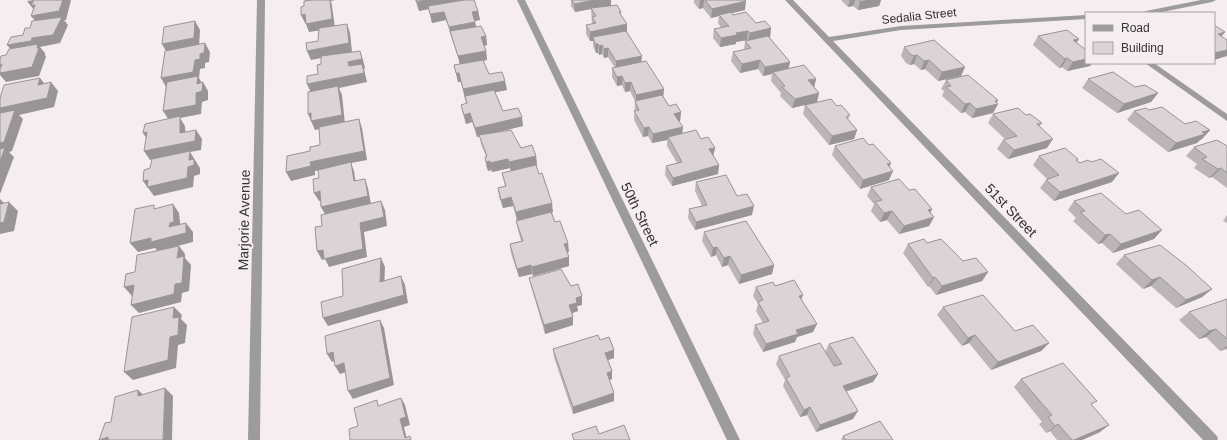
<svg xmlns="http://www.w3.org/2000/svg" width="1227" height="440" viewBox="0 0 1227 440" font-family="Helvetica,sans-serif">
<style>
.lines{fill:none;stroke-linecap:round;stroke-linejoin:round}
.street{fill:#9e9b9c;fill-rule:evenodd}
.wall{fill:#bcb5b8}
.shaded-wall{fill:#999496}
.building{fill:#dbd3d6;stroke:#999496}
.labels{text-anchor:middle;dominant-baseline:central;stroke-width:4;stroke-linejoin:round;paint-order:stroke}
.far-street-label{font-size:12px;fill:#343132;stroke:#f5edef}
.street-label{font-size:14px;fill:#343132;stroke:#f5edef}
</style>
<rect width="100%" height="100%" fill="#f5edef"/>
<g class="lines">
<path class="street" d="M257,0H265L260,440H248Z
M517,0H525L740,440H727Z
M785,0H793L829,37L901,26L1086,15V19L901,30L833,41L1217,436L1218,440H1203Z
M1201,0H1216L1212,2L1157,13H1142L1146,11Z
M1145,63H1154L1227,114V121Z"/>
</g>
<path class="wall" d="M415,0H474L478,11L480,20L475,21L476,27L486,36L487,45L484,46L486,51L487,60L483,61L489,74L505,81L507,90L495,92L503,111L523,126L492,133L536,156L537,165L529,167L553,212L552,213L555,222L569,252H567L569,266L533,276L532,274L519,277L511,253L510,244L521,241L518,230L516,221H517L513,206L503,208L499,197L498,188L505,186L502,173L510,171V168L492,172L491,170L488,171L486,166L485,157L486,156L481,144L480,136L477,137L472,122L466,124L463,114L461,105L466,104L461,82H458L454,65L460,64L446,20L432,23L429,9L419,11Z
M571,0H611V6L607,7L621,12V16L627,24V32L641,62L664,89L663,97L669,106L681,112L680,121L679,122L682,133L701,139L715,148L713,156L719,165L718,174L672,186L665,175L666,166L677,163L667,146V140L652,143L648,136L643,137L634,120L635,101L630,91L625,92L622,85L617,86L612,77V68H615L608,57L604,58L602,54L599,55L598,53H596L593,46V41H590L586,34V25L592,24L591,9L575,12L571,6Z
M694,0H745V10L731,13L733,15L771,28L770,37H769L790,62L788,68L816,79L814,87L819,93L817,102L837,106L850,115L848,119L857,130L854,139L829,145L803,114L805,105L792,108L780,96L781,93L771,81L772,74L763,76L758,69L740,73L731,61L733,52L744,50L745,41L747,40L736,42V44L720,47L713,38L714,29L721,28L718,23L719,16L711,18L703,8L699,9L694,3Z
M841,0H881L879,6L858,10L853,6L848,7Z
M1038,36L1076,43L1086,63H1092L1090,66L1067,71L1062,67L1059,68L1033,45Z
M904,47L965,67L961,76L938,81L925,69L921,70L914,64L910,65L906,63L901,56Z
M1088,79L1135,87L1158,93L1151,102L1117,113L1082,88Z
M946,80L997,103L998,104L993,113L972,118L965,112L961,113L942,96L944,91L941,89Z
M1149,110L1185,124L1210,130L1202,139L1200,140L1197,143L1168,152L1127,120L1134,111Z
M993,114L1026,115L1042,123L1039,127L1047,148L1008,159L997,149L1003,140L1005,139L988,123Z
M835,146L889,180L860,189L832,155Z
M1227,146V188L1212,177L1209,178L1194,168L1197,164L1186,156L1194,147Z
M1039,156L1077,160L1080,163L1112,182L1054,201L1040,188L1046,180L1047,179L1033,165Z
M696,182L737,196L752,215L695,230L688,218L689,209L702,206L695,191Z
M871,187L909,190L932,209L930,213L934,217L929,226L899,234L887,220L880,222L871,211L874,204L867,196Z
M1074,201L1154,239L1113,253L1102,243L1098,244L1073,221L1076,218L1068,210Z
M1227,215V223L1223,221Z
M704,232L774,265L772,274L739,284L728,265L722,267L716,255L711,257L702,241Z
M927,243L963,261L988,272L982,281L936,295L929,286L928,287L903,253L908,244Z
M1124,255L1212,289L1202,297L1176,308L1151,286L1143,289L1116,264Z
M529,278L571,286L582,296V305L577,306L578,311L571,313L573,317V325L545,334L531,286Z
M775,286L801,299L813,332L797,337L795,342L763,352L753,334L755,325L763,323L756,311L758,304L753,296L756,287Z
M1227,299V350L1226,349L1220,351L1206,337L1199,339L1179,320L1189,312Z
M943,307L1049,343L1041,351L991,370L969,343L962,346L937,315Z
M600,340L614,350V358L608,360L612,371V379L609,380L614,393V401L573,414L554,357L553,349Z
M829,344L878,374L873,382L846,391L853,419L816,432L807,415L800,417L783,386L785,380L776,364L779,356L834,366L825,352Z
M1021,379L1092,405L1100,432L1082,440H1057L1050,431L1046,433L1039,424L1042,422L1014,387Z
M843,436L893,440H841Z"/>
<path class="shaded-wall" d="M34,0L40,9L34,10L27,1Z
M63,0H71L66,20H64L68,25L60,43L40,47L45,53V55L46,57L39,76L6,82L0,75V73L3,72L0,68V65L15,54L7,45L32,38L38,24L31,16Z
M305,0H335L331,1L332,6L335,28L309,32L306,24Z
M426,0H452L453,4L419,11L417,2Z
M452,0H474L454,6Z
M595,0H611V6L592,9L591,8V9L575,12L574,4Z
M700,0H704L703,8L699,9Z
M850,0H855L853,6L848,7Z
M869,0H881L879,6L858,10L860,2Z
M746,1L745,10L720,16L719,15V16L711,18L712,9Z
M478,11L480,20L473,21L472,12Z
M444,12L446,20L432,23L430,14Z
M305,14L309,23H305L301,15Z
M195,21L200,30L199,47L167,53L162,44Z
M475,22L477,31H450L451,36L449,27Z
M347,24L350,33L352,52L311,60L307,51Z
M627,24V32L593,37V41H590V32Z
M771,28L770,37L748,42L750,33Z
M748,31L747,40L736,42V44L720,47L721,38L736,33Z
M1225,32L1218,41V34Z
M486,36L487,45L482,46L481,37Z
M1079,39L1074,47L1073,40Z
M205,43L210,52L209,62L205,63V68L200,69L199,78L203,85V82L208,91V100L202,102L201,114L180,118L185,126L186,142L169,120L163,111L166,87L161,78L195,60L200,54Z
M595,44H598V53H596Z
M602,45V54L599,55V46Z
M608,48V57L604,58V49Z
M1227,50V56L1214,60V53Z
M360,51L363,60L365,68L364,69L367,82L339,88L342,95L345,124L315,130L308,114L311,93L307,84L349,66L348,62Z
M486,51L487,60L460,65L458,56Z
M917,55L914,64L910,65L914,56Z
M642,56L641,65L616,70V61Z
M1067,58L1062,67L1059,68L1065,59Z
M1086,59V63H1092L1090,66L1067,71L1073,62Z
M760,60L758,69L740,73L742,64Z
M929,60L925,69L921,70L924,61Z
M790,62L788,71L773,72L772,74L763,76L765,67Z
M965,67L961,76L938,81L942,72Z
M456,73H459L461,82H458Z
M622,76V85L617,86V77Z
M40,78L47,87L38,85Z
M816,79L814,88L808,80Z
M505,81L507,90L465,98L463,89Z
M51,82L58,91L54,107L19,115L23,119L12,151L9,152L14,157L0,194V108Z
M631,82L630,91L625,92V83Z
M664,89L663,98L636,104V95Z
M819,93L817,102L792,108L795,99Z
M1158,93L1151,102L1117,113L1124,104Z
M998,100L996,105L998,104L993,113L972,118L976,109Z
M970,103L965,112L961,113L965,104Z
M681,112L680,121L673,123L674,114Z
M470,113L472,122L466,124L464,115Z
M522,117L523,126L477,137L475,128Z
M359,119L362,128L367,160L351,163L354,171L357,190L354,181L351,163L315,171V175L291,181L286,172L310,162Z
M649,127L648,136L643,137L644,128Z
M683,127L682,137H668L667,140L652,143L653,134Z
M196,130L202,139L201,150L190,152L200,168V174L194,176L193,187L154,196L143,181L188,167L189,152L150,160L144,151Z
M857,130L854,139L829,145L832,136Z
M1210,130L1202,139L1200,140L1197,143L1168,152L1176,143L1202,132Z
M147,132L149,142L143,133Z
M1053,139L1047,148L1008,159L1014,150Z
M715,148L713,157L709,149Z
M536,156L537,165L511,171L509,162Z
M508,159L510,168L492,172L490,163Z
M490,161L491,170L488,171L486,162Z
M891,163L887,172V164Z
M719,165L718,174L672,186L673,178Z
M1221,168L1212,177L1209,178L1218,169Z
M893,171L889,180L860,189L863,180Z
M1119,173L1112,182L1054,201L1060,192Z
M365,179L368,188L371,204L326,216L321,207Z
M320,191L324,200L319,201L314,193Z
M511,197L513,206L503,208L501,200Z
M0,199L6,205L0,211Z
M381,201L385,210L387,226L364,232L367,257L329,267L325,259L322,260L317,251L360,223Z
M9,202L18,211L14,231L0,234V223Z
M552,203L553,212L517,221L516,212Z
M173,204L179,213L181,231L186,223L193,232V242L158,251L155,248L138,252L130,243Z
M754,206L752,215L695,230L696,222Z
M932,209L928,218V210Z
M892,211L887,220L880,222L884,213Z
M934,217L929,226L899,234L904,226Z
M1162,230L1154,239L1113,253L1121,244Z
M1110,234L1102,243L1098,244L1105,235Z
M568,243L569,252L565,253L564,244Z
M179,246L185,254V258L191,265L189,291L182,293L181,302L139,313L131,305L177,258Z
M717,247L716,255L711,257L713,248Z
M730,256L728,265L722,267L724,258Z
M569,257V266L533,276L532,267Z
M381,258L385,267L384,290L380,282Z
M531,265L532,274L519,277L517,269Z
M774,265L772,274L739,284L741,275Z
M988,272L982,281L936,295L942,286Z
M401,276L405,285L408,303L328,326L323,318Z
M935,277L929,286L928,287L933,278Z
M1160,277L1151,286L1143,289L1152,280Z
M134,285L142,293L132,296L124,287Z
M1212,289L1202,297L1176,308L1186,300Z
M803,295L800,303L799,296Z
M582,296V305L577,306L578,311L570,314L569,305L576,298Z
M174,307L182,315L181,319L187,325L185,343L178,345L176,368L133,380L124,372L170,337Z
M573,317V325L545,334L544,325Z
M380,320L384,328L394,385L353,399L348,391Z
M817,324L813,332L797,337L795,342L763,352L766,344L796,330Z
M1216,329L1206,337L1199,339L1209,331Z
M975,335L969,343L962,346L968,338Z
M1049,343L1041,351L991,370L998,362Z
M1227,346V348L1220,351Z
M614,350V358L605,361V353Z
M333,352L338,360L332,362L327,354Z
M344,363L349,371L340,374L335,366Z
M612,371V379L607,381V373Z
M878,374L873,382L839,394L843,386Z
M165,388L173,396L172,440H163Z
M138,390L147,398L138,396Z
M614,393V401L573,414V407Z
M401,398L405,405L410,425L404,427L407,440L405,438L400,419Z
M810,407L807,415L800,417L804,410Z
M858,411L853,419L816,432L820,425Z
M1058,424L1050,431L1046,433L1055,426Z
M1109,425L1100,432L1082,440H1074Z
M108,437L112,440H100Z"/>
<path class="building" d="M34,0H63L59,11L31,16L35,5H31Z
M312,0H330L332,19L306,24L305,14L301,15V7L304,6V1Z
M416,0H426L417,2Z
M464,0H474L478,11L472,12L475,22L449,27L444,12L430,14L428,6Z
M572,0H595L574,4Z
M705,0H745L746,1L712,9Z
M859,0H869L860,2Z
M617,5L621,12H619L627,24L590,32L586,25L596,23L592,17L596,16L591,8Z
M731,12L733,15L746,12L756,23L765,21L771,28L750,33L748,31L736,33L737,35L721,38L714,29L729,26L719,15Z
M62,17L53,35L32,38L31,41L7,45L11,37L23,35L25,28H30L32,21Z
M195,21L194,38L162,44L164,27Z
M347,24L349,43L307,51L306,43L318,41L319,28Z
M1214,25L1225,32L1218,34L1227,40V50L1214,53Z
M481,26L486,36L481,37L486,51L458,56L450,31Z
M1067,30L1079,39L1073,40L1086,50V59L1073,62L1067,58L1065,59L1038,36Z
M626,31L642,56L616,61L608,48L604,49L602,45L599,46L598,44H595L593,37Z
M768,36L790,62L765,67L760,60L742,64L733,52L751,48L745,41Z
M934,40L965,67L942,72L929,60L924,61L917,55L914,56L910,54L904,47Z
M205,43L204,53L200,54V59L195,60L193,72L161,78L165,51Z
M38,44L37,48H39L32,67L0,73V69L2,64L0,65V59L1,56L6,55L9,49Z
M360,51L362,59L348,62L349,66L362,64L364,73L307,84V76L318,74L317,65L321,64V56Z
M483,60L489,74L502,72L505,81L463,89L459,73H456L454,65Z
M646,61L664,89L636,95L631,82L625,83L622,76L617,77L612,68Z
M804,65L816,79L808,80L819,93L795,99L782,87L785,86L773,72Z
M1113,72L1135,87L1145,85L1158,93L1124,104L1088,79Z
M968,75L998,100L995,101L998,104L976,109L970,103L965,104L946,87L951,86L946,80Z
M198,76L197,84L203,82L202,91L196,93V105L163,111L167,82Z
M40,78L38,85L51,82L47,98L0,108V98L4,85Z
M338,86L342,115L311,121V113L308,114V92Z
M494,90L503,111L518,108L522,117L475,128L470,113L464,115L461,105L467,103L465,96Z
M662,95L669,106L676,104L681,112L674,114L683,127L653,134L649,127L644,128L634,111L639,110L635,101Z
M831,99L837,106L841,105L850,115L846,117L857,130L832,136L805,105Z
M1162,107L1185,124L1196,121L1210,130L1202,132L1205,134L1176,143L1134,111L1146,108L1149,110Z
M1018,108L1026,115L1030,114L1042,123L1037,124L1053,139L1014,150L1003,140L1017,136L993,114Z
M15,110L4,142L0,143V113Z
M180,116V133L196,130L195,141L144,151L147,132L143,133L145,124Z
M359,119L364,151L310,162L311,166L286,172L287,156L310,151V147L320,145L319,127Z
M511,130L521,148L532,145L536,156L509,162L508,159L490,163V161L486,162L485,157L487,156L479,135Z
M696,130L701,139L708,137L715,148L709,149L719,165L673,178L666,166L682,162L668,137Z
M863,138L869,145L873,144L891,163L887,164L893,171L863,180L835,146Z
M1217,140L1227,146V173L1221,168L1218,169L1202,159L1207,157L1194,147Z
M5,148L0,161V149Z
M1065,148L1078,159L1076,160L1080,163L1088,160L1091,162L1101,159L1119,173L1060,192L1046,180L1059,175L1039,156Z
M190,151L189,160L194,159V165L188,167L187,178L147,187L148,180L143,181L144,170L150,168L152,159Z
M351,162L354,181L365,179L368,196L321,207L320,191L314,193L313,179L319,178L318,170Z
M536,165L539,174L542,173L552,203L516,212L511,197L501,200L498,188L506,186L502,173Z
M726,175L737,196L747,194L754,206L696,222L689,209L707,205L696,182Z
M899,179L909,190L915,189L932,209L928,210L934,217L904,226L892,211L884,213L875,202L882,200L871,187Z
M1101,193L1126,214L1139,210L1162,230L1121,244L1110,234L1105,235L1080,212L1085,211L1074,201Z
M381,201L384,217L360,223L363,249L324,259L323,250L317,251L315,227L322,226L321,215Z
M9,202L4,222L0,223V204Z
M173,204L174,222L170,223L169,227L186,223V233L151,242V238L130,243L135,209L154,205V209Z
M551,212L555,222L560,221L568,243L564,244L569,257L532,267L531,265L517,269L510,244L523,241L516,221Z
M746,221L774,265L741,275L730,256L724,258L717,247L713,248L704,232Z
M924,239L927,243L941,239L963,261L976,258L988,272L942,286L935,277L933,278L908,244Z
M1160,245L1187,266L1212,289L1186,300L1160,277L1152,280L1124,255Z
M179,246L177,258L184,256L182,283L175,284L174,294L131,305L134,285L124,287L126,274L135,272L137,255Z
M381,258L380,282L401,276L404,295L323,318L321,302L343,296L342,269Z
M561,269L571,286L578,284L582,296L576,298L577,303L569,305L573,317L544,325L529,278Z
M794,280L803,295L799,296L817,324L796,330L798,334L766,344L755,325L769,321L758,302L763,300L756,287L773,282L775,286Z
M983,295L1015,331L1033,325L1049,343L998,362L975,335L968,338L943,307Z
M1227,299V339L1216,329L1209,331L1189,312Z
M174,307L173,318L179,317L178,335L170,337L168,360L124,372L132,317Z
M380,320L390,378L348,391L344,363L335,366L333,352L327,354L325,336Z
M598,335L600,340L609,337L614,350L605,353L612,371L607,373L614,393L573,407L553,349Z
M853,337L878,374L843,386L858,411L820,425L810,407L804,410L786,378L790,376L779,356L820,343L834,366L842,364L829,344Z
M1063,363L1097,401L1091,404L1109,425L1074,440H1072L1058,424L1055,426L1048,417L1052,415L1021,379Z
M165,388L163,440H108V437L99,440L105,423L111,422L115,397L138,390V396Z
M401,398L406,417L400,419L405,438L410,436L411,440H350L349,429L358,426L354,408L377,400L378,406Z
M880,421L893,440H846L843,436Z
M624,425L630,440H574L572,434L596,426L599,434Z"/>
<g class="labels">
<g class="far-street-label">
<text transform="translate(919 16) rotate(-6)">Sedalia Street</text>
</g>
<g class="street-label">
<text transform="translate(1011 210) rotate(46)">51st Street</text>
<text transform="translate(640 214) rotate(64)">50th Street</text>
<text transform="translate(244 220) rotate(-89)">Marjorie Avenue</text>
</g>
</g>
<rect x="1085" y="12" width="130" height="52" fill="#f5edef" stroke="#a8a2a3"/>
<rect x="1093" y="25" width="20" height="6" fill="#9e9b9c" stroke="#a8a2a3"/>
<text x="1121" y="32" font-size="12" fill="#343132">Road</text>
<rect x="1093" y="42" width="20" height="12" fill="#dbd3d6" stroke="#a8a2a3"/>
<text x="1121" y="52" font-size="12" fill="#343132">Building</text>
</svg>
